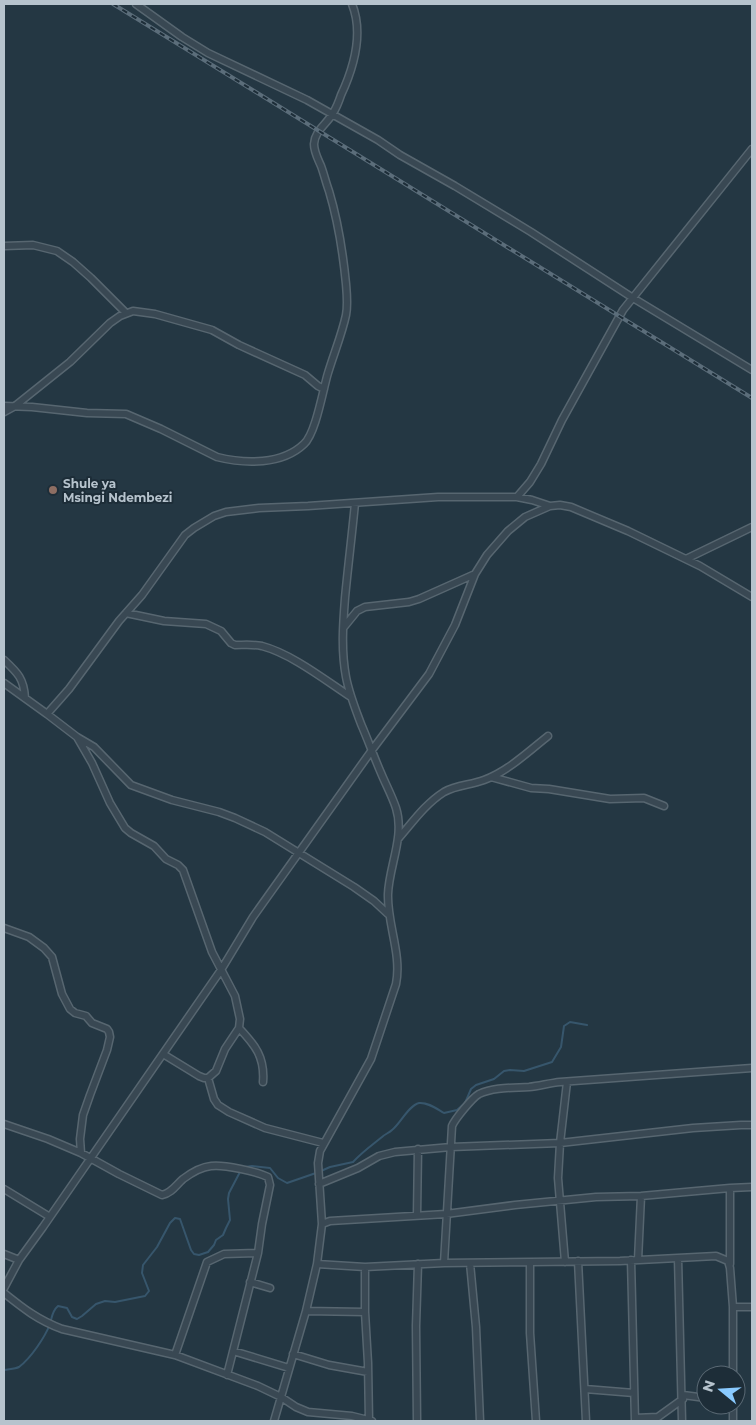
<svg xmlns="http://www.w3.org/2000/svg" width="756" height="1425" viewBox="0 0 756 1425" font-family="Montserrat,sans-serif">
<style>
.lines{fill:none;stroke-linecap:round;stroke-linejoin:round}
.stream{stroke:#37566c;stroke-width:2}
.minor-casing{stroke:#576670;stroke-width:9}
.minor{stroke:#394853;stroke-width:6}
.rail-casing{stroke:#5b6d7a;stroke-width:4}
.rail{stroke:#1d2d38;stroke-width:2;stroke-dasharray:5.5;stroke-linecap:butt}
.education-dot{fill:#8d6e63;stroke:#1d2d38;stroke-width:2}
.labels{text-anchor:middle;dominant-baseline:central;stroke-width:4;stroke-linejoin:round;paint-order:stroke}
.poi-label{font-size:12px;font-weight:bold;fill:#b6c3cd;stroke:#1d2d38;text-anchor:start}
</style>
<rect width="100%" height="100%" fill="#243743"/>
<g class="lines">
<path class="stream" d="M245,1167L252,1166L270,1168L278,1178L287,1183L316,1173
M321,1171L330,1167L353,1162C362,1152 372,1145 382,1137C385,1134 389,1133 392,1130C400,1124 409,1105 419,1103C428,1102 437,1109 444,1113L457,1110L465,1103L471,1089L476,1085L494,1079L504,1071L510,1070L524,1071L552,1062L561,1047L564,1026L570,1022L587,1025
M4,1370C9,1369 15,1369 19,1367C31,1358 45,1337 50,1324C52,1317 52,1311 58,1306L67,1308L72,1317L77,1319L82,1316L96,1304L105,1301L115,1302L145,1296L149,1291L142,1273L143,1265L157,1247L170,1223L175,1218L180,1219L191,1250L194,1254L199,1255L208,1252L214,1245L216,1240L223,1235L226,1228L230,1220L228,1199L229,1193L241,1170"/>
<g class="minor-casing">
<path id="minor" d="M136,4L182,37L208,53L307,100L378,140L400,155L455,186L531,232L633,298L752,370
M4,246L33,245L57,251L73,262L91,278L126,313
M4,406L32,407L87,413L126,414L161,429L217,457C245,464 282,465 304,444C316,433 323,389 328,373C334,353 342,334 346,315C348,305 347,295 346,284C343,253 338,221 329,191C326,183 324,174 321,166C318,159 314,152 314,144C315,130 327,124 333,113C337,107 339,101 341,95C354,67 364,34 352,4
M4,412L15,406L70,362L110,323L120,316L133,311L155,314L212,330L239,345L305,375L318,386L324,389
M517,497L530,482L541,464L562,420L623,310L752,149
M686,559L752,527
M126,613L164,621L206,624L221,631L231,643L235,645C244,645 253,644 262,646C292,654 325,680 351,697
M344,627L357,611L365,607L409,602L419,599L475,574
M4,660C18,673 24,679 25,698
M4,683L47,714L77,737L92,763L110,803L125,828L131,833L154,846L166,859L178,865L183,870L212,952L235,996L240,1019L239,1028L225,1049L216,1071L208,1078H204L199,1076L163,1054
M47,714L69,689L119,621L142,595L185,535L194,528L214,516L226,512L259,508L308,506L438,497H517L532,500L550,506
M77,737L94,747L131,785L172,800L219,812L235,818L265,832L354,887L374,901L388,914
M491,777L531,788L549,789L610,799L644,798L664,806
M398,839C412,823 425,804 444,792C456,785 471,785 484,780C508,771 528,752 548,736
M4,928L29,937L44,948L52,957L62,994L70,1009L75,1013L86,1016L92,1023L107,1029L109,1032L110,1037L107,1050L90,1095L83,1115L80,1139L81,1153
M239,1028C255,1045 265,1057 263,1082
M208,1078L214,1099L218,1105L229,1112L265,1128L323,1143
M4,1124L48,1139L81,1153L119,1174L162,1195C172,1193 176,1185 183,1179C191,1173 201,1167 211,1166C223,1164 258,1172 268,1177L270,1185L262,1224L258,1253L227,1375
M319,1184L358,1168L379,1156L395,1152L451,1147L560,1143L693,1128L741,1125H752
M4,1189L50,1217
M417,1215L418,1149
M322,1224L318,1163L320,1151L371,1059L396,984C402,954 387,924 388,894C389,866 405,836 396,808C392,796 386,785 381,773C374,757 368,740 361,724C355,708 349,693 346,677C341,650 343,624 345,598C348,566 352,535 355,503
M4,1254L19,1260
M678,1258L682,1421
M631,1260L635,1421
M638,1260L641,1196
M578,1261L586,1421
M565,1262L558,1178L560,1143L567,1082
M444,1263L452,1126C455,1119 472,1098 479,1094C494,1087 514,1088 529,1087C539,1086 550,1083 560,1082L752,1068
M470,1263L476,1327L480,1421
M530,1263V1333L536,1421
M317,1264L322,1224L330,1221L446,1214L515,1205L596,1197L641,1196L730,1188L752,1187
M730,1264V1188
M365,1267V1312L368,1363L369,1421
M250,1282L270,1288
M4,1288L19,1260L43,1227L221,970L253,917L372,750L429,674L455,625L475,574L487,555L508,531L525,517L550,506L560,505L571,507L628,531L700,566L752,597
M4,1293C24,1309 38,1320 62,1329L175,1355L258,1386L281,1397L296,1407L308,1412L352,1416L372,1421
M733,1307H752
M306,1311L365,1312
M233,1351L289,1368
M293,1354L329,1365L368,1372
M175,1355L207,1262L224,1254L258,1253
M585,1389L634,1393
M683,1395L706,1398
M733,1405V1421
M635,1418L658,1417L683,1399
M274,1421L306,1311L317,1264L365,1267L444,1263L620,1261L716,1256L728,1261L730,1268L733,1307V1375
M417,1421L416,1326L418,1264"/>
</g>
<use href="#minor" class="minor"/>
<g class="rail-casing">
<path id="rail" d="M113,4L752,398"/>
</g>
<use href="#rail" class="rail"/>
</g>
<circle class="education-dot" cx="53" cy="490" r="5"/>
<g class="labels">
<g class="poi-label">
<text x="63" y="483">Shule ya<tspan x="63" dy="14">Msingi Ndembezi</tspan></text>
</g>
</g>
<rect width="756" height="1425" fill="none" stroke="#b6c3cd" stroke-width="10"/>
<g transform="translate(721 1390) rotate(288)"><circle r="24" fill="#1d2d38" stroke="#5a6974"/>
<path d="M0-4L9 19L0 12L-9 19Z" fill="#89caff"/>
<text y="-8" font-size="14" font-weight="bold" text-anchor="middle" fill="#b6c3cd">N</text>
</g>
</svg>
